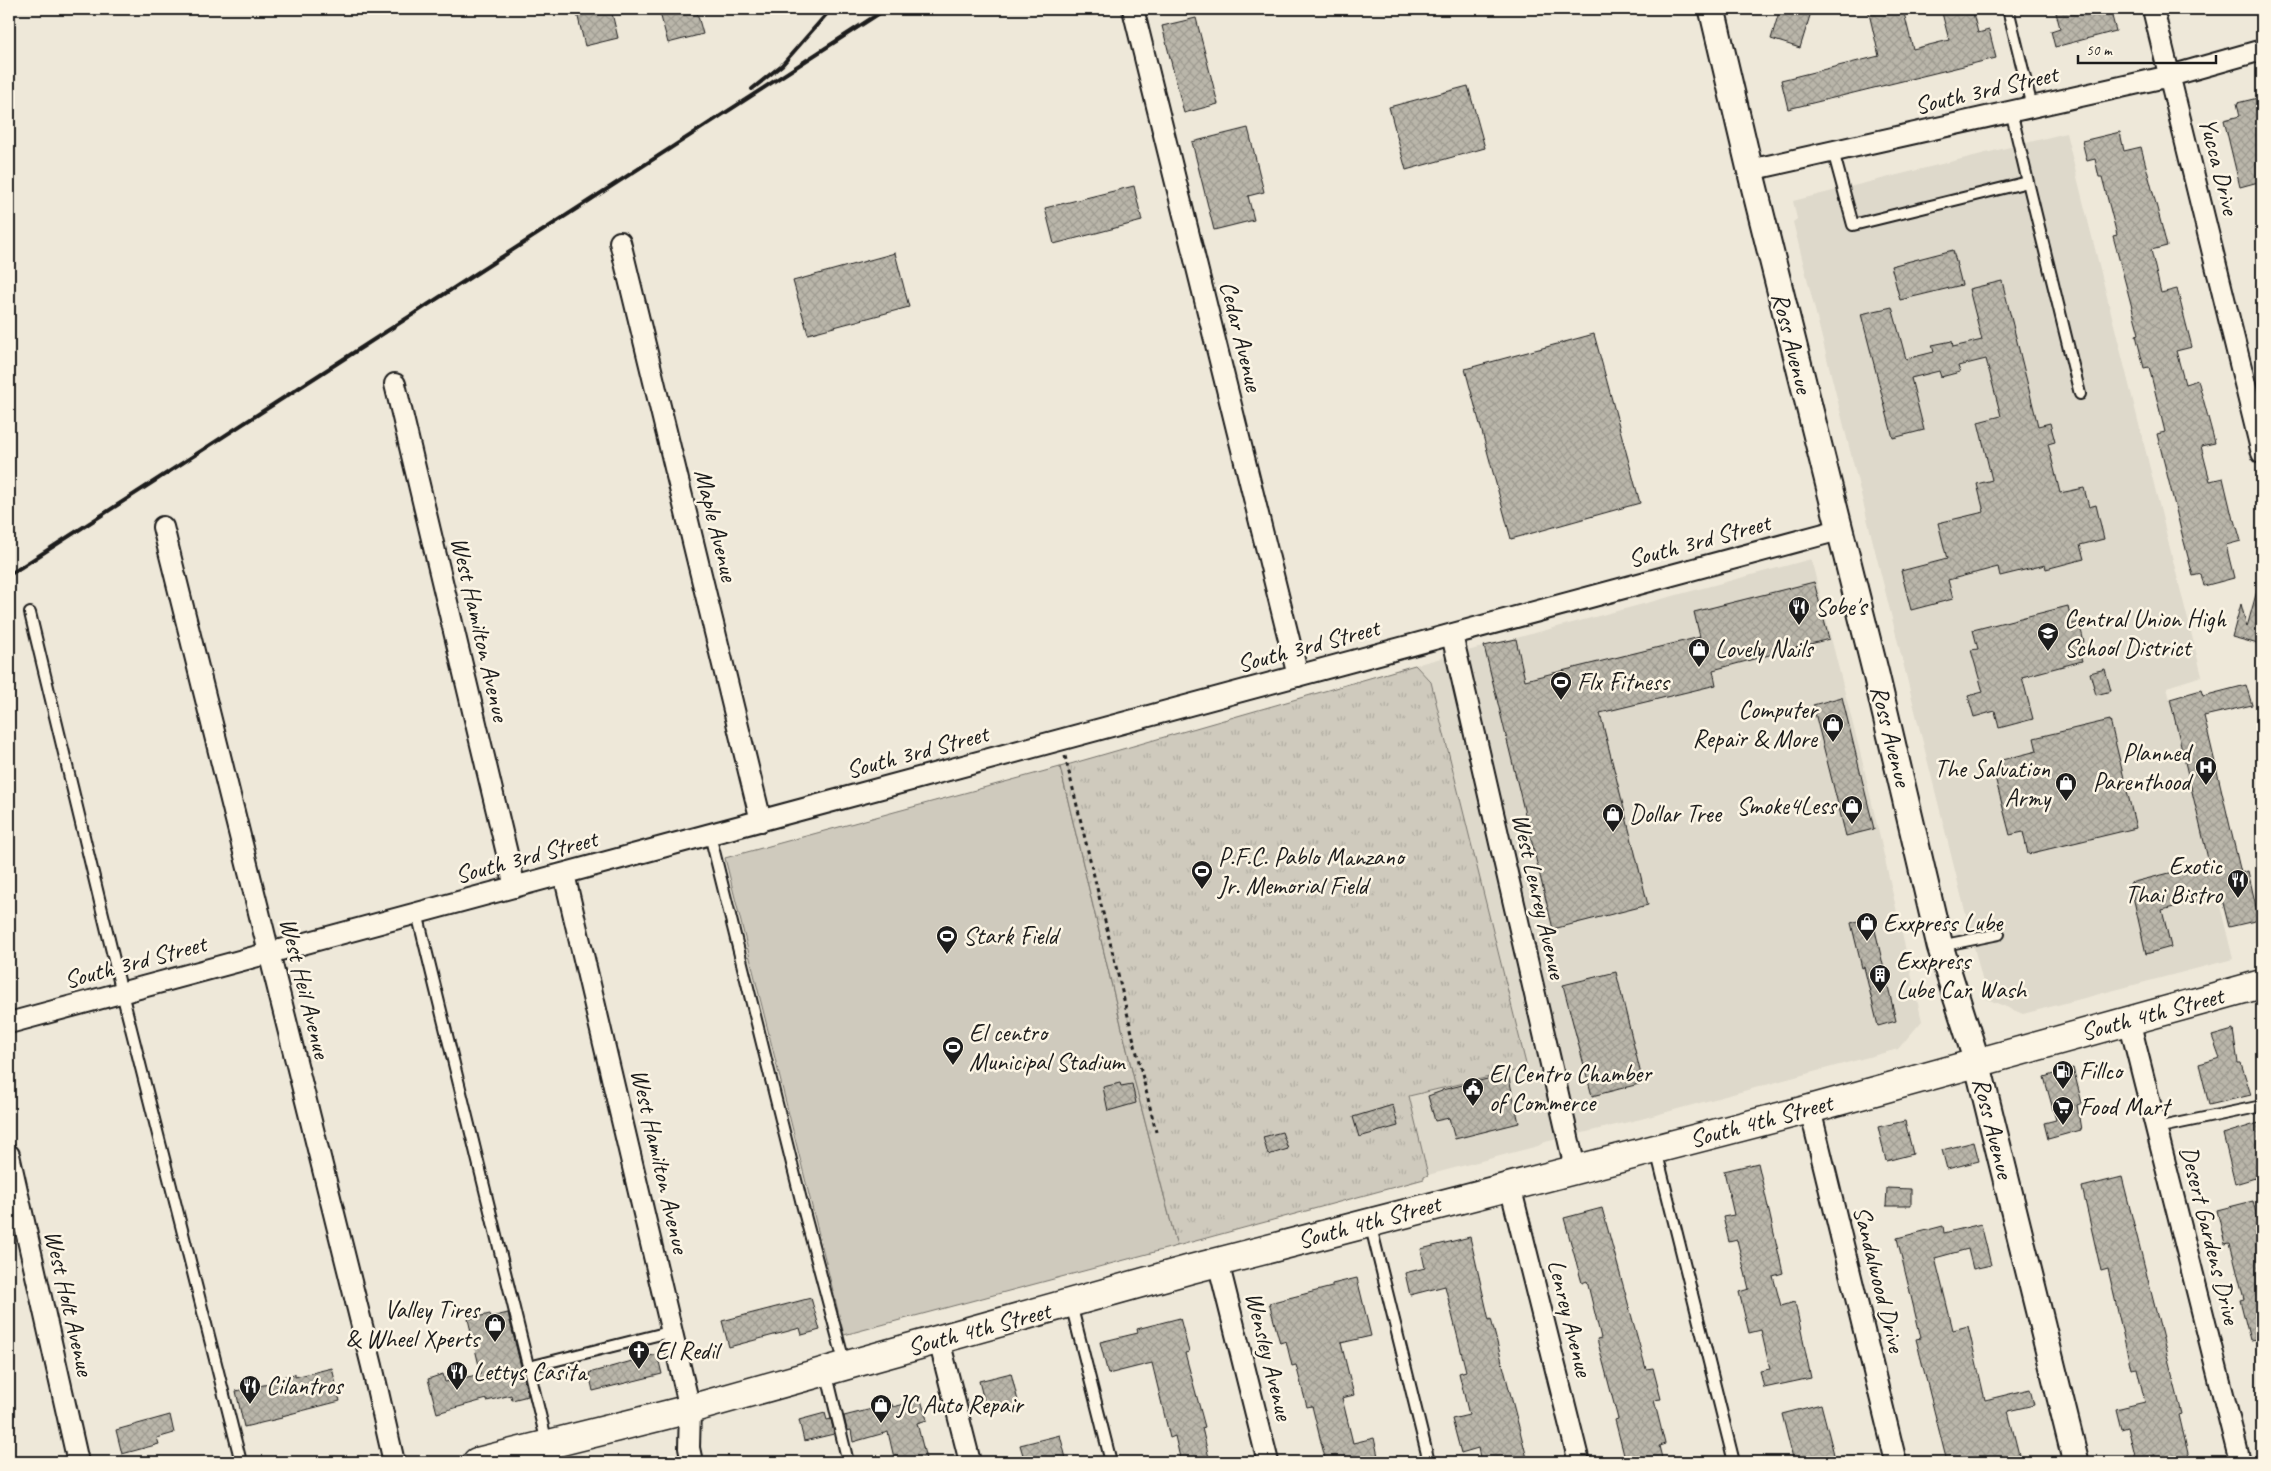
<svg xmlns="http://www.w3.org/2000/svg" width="2271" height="1471" viewBox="0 0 2271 1471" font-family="Caveat,sans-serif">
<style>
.built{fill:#ded9cb}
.grass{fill:#cfcabd;stroke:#76736c}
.park{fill:url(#park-tufts);stroke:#76736c}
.building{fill:url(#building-cross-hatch);stroke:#1c1c1c}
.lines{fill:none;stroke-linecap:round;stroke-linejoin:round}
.service-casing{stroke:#1c1c1c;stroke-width:14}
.minor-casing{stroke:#1c1c1c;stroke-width:24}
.tertiary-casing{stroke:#1c1c1c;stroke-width:29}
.secondary-casing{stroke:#1c1c1c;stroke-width:31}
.path{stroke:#1c1c1c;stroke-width:3;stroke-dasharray:4 4;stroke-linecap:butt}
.service{stroke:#fcf5e5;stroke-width:10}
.minor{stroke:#fcf5e5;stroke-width:20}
.tertiary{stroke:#fcf5e5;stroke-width:25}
.secondary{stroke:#fcf5e5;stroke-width:28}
.rail{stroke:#1c1c1c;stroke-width:4}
.labels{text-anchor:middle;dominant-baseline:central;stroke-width:5;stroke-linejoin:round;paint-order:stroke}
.street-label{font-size:25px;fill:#1c1c1c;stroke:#fcf5e5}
.poi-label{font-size:25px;fill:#1c1c1c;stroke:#fcf5e5;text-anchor:start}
</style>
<defs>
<pattern id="park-tufts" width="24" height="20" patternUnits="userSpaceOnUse" patternTransform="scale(1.25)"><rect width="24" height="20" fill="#cfcabd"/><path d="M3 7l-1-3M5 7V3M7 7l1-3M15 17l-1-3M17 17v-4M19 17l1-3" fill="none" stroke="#b1ada2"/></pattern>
<pattern id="building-cross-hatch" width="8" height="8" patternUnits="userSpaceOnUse" patternTransform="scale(1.25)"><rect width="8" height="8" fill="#bab6aa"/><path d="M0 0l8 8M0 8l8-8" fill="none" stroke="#9f9c92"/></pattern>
</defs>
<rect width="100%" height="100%" fill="#eee8d9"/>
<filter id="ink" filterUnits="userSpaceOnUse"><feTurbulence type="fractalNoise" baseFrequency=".02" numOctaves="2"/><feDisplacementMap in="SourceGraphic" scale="10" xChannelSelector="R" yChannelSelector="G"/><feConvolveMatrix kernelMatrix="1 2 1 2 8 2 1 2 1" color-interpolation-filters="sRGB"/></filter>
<g filter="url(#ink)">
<path class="built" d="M2066,133L2202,676L2167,687L2233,959L2023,1014L1987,999L1793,222L1797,219L1793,201Z
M1811,559L1863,764L1922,1021L1898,1049L1641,1119L1545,1142L1538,1146L1428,1175L1409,1096L1527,1068L1431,682L1415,665Z"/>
<path class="grass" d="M1060,767L1135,1083L1177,1246L844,1335L725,858Z"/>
<path class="park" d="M1415,665L1431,682L1527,1068L1409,1096L1428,1175L1424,1177V1179L1177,1246L1135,1083L1060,767Z"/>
<path class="building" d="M576,9H611L618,38L585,46Z
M659,9H696L703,34L668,43Z
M1780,9H1812L1800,48L1771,39Z
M1868,9H1903L1913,49L1949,40L1941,9H1972L1978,33L1989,30L1996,58L1788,109L1781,80L1879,56Z
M2055,9H2110L2116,31L2055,47L2051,31L2060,28Z
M1196,18L1218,104L1184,113L1162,26Z
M1468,86L1485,148L1406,170L1389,107Z
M2262,97V181L2240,187L2224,120L2240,116L2237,103Z
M1248,128L1264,192L1248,196L1254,220L1214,230L1192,142Z
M2120,132L2124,151L2141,147L2167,246L2151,250L2161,293L2177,289L2192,347L2176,351L2185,384L2198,380L2215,443L2201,446L2210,481L2223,478L2233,520H2235L2241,541L2226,545L2234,578L2204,586L2201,574L2193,576L2182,534L2157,434L2165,432L2149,367L2144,368L2136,335L2139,334L2113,236L2117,235L2102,177H2099L2095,159L2087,161L2082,141Z
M1134,186L1142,221L1054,244L1045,208Z
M1953,250L1962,285L1900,300L1891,266Z
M895,253L909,307L808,334L793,281Z
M2002,281L2038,426L2050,423L2055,442L2048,444L2060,493L2084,488L2089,507L2096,505L2104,539L2080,545L2084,559L2046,569L2045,565L2000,576L1998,567L1948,580L1953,599L1911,610L1901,571L1947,559L1938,523L1984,512L1977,484L1992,480L1978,422L2001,416L1986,359L1958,366L1960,372L1941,377L1939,371L1911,378L1924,430L1893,438L1861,314L1892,307L1906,359L1934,352L1932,345L1952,341L1953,347L1982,340L1969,289Z
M1594,334L1640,503L1511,539L1465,369Z
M1814,582L1829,639L1713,670L1716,685L1600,713L1648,905L1553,929L1484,646L1516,639L1525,680L1700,637L1694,612Z
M2258,587L2262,588V645L2232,637L2241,604L2247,627Z
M2068,606L2072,624L2079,622L2084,642L2077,644L2082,661L2022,677L2033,719L1999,728L1995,711L1974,717L1968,696L1983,692L1971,650L1978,649L1973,630Z
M2105,669L2111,691L2096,695L2090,673Z
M2246,685L2252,705L2204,716L2241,873L2248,871L2259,920L2229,927L2221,895L2162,910L2171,947L2146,954L2130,883L2209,863L2170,699L2201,690L2203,696Z
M1842,697L1874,829L1846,836L1813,705Z
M2110,720L2136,828L2028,854L2023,832L2010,835L1995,777L2001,775L1998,761L2037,751L2034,738Z
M1872,917L1896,1021L1878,1026L1864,967L1862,968L1851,923Z
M1616,972L1643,1083L1592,1096L1563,985Z
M2233,1030L2238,1063H2241L2251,1095L2209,1105L2199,1064L2220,1058L2212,1036Z
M2073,1068L2082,1103L2077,1105L2081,1130L2048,1139L2044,1123L2056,1120L2044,1077Z
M1508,1074L1519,1123L1455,1139L1449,1118L1435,1121L1428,1096L1442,1091V1090Z
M1120,1083L1121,1086L1132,1084L1136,1103L1108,1111L1103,1087Z
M1393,1105L1398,1126L1359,1137L1353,1117Z
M1905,1121L1913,1154L1886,1161L1878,1127Z
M2262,1122V1176L2235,1184L2223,1134Z
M1282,1132L1288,1149L1268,1155L1263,1137Z
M1974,1142L1979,1161L1947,1169L1942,1150Z
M1758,1163L1783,1273L1773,1276L1781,1306L1795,1302L1811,1378L1764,1388L1760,1371L1770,1369L1761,1330L1749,1333L1739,1292L1749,1289L1737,1240L1729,1242L1723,1217L1734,1215L1724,1171Z
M2122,1177L2182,1414L2179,1415L2190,1462H2157L2155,1455L2136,1460L2128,1427L2121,1429L2116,1409L2145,1402L2137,1368L2131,1369L2108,1269L2101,1271L2082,1187Z
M1887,1188L1911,1189V1206H1886Z
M2253,1201L2262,1239V1338L2250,1340L2240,1300L2244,1299L2230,1243L2225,1244L2217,1210Z
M1602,1208L1646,1369L1653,1368L1661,1399L1654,1400L1665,1444L1659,1446L1663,1462H1628L1626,1454L1624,1455L1615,1420L1618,1419L1597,1339L1601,1338L1587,1281L1582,1283L1564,1218Z
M1981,1224L1991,1265L1973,1269L1968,1249L1935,1258L1953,1330L1968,1326L1985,1400L2030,1389L2034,1405L2008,1411L2020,1459L2006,1462H1947L1916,1339L1921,1338L1897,1238L1943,1226L1944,1233Z
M1470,1237L1489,1320L1491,1319L1528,1462H1481L1478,1448L1461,1453L1452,1419L1469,1415L1459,1373L1466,1371L1445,1286L1410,1295L1405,1273L1425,1268L1421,1249Z
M1357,1278L1371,1336L1341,1343L1354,1395L1342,1398L1353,1443L1374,1438L1378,1456L1351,1462H1326L1312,1406L1307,1407L1296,1365L1292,1366L1286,1341L1280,1343L1269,1303L1332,1287V1284Z
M811,1298L820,1330L802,1335L800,1328L729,1347L722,1321Z
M508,1313L528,1396L512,1400L511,1395L487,1401V1399L437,1413L428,1379L443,1374L445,1382L481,1374L468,1319L490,1314L491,1317Z
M1180,1318L1189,1352L1185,1353L1205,1427L1202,1428L1210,1462H1181L1175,1436L1170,1438L1152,1363L1108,1374L1100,1342L1138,1333L1137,1329Z
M657,1354L662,1374L593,1391L589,1373Z
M332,1368L340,1401L282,1416V1418L244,1427L236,1391L273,1383L272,1379L295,1374V1377Z
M1011,1373L1019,1405L987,1413L979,1381Z
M921,1400L927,1420L917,1423L926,1459L916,1462H895L888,1432L853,1442L851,1430L847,1431L844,1416L892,1404L893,1407Z
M1821,1404L1836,1462H1794L1782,1414Z
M825,1413L827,1420L831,1419L834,1434L804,1441L799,1420Z
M170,1415L174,1433L157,1438L159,1444L122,1454L116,1430Z
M1060,1435L1067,1462H1025L1020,1445Z"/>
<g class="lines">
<g class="service-casing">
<path id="service" d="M2008,9L2032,107
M1833,151L1853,225L2028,182L2011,111
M2028,182L2080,394
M30,613L122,993L241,1462
M710,835L803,1208L845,1365
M417,913L547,1443
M1940,946L1999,934
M2156,1128L2262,1106
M1656,1150L1734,1462
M1370,1223L1429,1462
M1071,1304L1111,1462
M529,1367L673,1331
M826,1371L848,1462"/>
</g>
<g class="minor-casing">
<path id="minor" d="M1133,9L1298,676
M2153,9L2262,453
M1750,170L2170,76L2262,50
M620,242L761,821
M395,384L515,887
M163,527L372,1366L394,1462
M1452,635L1575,1168
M564,874L690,1409L689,1448L692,1462
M2129,1020L2240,1462
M9,1023L1839,530
M1810,1109L1896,1462
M9,1155L78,1462
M1510,1186L1579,1462
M1218,1262L1268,1462
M939,1340L970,1462"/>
</g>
<g class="tertiary-casing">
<path id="tertiary" d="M1712,9L1750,170L1876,674L1940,946L1977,1062L2076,1462"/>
</g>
<g class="secondary-casing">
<path id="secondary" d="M477,1462L690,1409L1191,1269L1810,1109L2262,984"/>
</g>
<path class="path" d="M1065,756L1156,1132"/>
<use href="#service" class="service"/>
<use href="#minor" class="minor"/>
<use href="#tertiary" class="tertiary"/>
<use href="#secondary" class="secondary"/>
<path class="rail" d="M752,89L782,65L831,9
M9,575L886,9"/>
</g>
</g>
<defs>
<g id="restaurant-pin" transform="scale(1.125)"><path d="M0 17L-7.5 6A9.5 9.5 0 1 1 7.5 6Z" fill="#1c1c1c" stroke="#fcf5e5"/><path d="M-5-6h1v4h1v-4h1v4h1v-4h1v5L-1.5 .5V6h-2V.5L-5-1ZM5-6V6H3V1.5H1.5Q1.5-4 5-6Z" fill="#fff"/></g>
<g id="school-pin" transform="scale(1.125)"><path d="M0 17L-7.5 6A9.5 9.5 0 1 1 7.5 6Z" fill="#1c1c1c" stroke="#fcf5e5"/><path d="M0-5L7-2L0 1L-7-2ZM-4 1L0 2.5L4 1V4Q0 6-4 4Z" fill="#fff"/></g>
<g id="shop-pin" transform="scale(1.125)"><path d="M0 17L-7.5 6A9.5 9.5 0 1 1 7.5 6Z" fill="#1c1c1c" stroke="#fcf5e5"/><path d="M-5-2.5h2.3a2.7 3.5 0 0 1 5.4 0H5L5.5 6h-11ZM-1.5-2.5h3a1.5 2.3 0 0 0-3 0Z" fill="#fff"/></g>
<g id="stadium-pin" transform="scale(1.125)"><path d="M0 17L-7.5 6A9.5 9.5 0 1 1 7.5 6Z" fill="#1c1c1c" stroke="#fcf5e5"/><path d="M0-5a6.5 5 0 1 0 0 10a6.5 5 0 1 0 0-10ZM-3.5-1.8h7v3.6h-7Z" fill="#fff"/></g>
<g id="hospital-pin" transform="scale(1.125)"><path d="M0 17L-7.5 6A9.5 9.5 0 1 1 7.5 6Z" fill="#1c1c1c" stroke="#fcf5e5"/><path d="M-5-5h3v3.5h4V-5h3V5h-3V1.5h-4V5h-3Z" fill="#fff"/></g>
<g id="building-pin" transform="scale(1.125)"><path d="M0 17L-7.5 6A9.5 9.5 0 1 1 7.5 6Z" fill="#1c1c1c" stroke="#fcf5e5"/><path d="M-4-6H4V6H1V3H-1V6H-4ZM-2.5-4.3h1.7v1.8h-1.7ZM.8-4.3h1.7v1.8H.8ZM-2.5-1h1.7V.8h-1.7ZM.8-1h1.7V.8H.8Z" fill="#fff"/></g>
<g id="fuel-pin" transform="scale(1.125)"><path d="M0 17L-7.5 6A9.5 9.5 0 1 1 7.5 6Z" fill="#1c1c1c" stroke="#fcf5e5"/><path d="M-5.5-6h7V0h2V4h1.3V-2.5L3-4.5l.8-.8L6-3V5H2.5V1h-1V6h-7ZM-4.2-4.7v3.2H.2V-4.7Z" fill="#fff"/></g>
<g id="civic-pin" transform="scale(1.125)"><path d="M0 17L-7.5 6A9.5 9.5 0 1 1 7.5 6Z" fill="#1c1c1c" stroke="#fcf5e5"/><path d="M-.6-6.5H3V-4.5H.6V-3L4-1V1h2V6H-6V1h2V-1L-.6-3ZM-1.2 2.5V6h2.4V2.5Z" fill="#fff"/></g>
<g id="supermarket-pin" transform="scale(1.125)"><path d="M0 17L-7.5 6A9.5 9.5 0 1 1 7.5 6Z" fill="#1c1c1c" stroke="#fcf5e5"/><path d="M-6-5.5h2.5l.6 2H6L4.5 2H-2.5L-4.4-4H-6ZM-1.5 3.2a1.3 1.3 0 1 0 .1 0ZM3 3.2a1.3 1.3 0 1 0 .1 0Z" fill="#fff"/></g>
<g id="church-pin" transform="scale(1.125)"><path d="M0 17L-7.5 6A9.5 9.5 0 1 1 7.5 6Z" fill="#1c1c1c" stroke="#fcf5e5"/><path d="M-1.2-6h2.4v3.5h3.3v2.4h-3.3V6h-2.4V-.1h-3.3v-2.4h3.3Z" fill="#fff"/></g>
</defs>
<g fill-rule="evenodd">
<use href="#restaurant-pin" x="1799" y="607"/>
<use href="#school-pin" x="2048" y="633"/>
<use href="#shop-pin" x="1699" y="649"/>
<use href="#stadium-pin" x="1561" y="682"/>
<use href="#shop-pin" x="1833" y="724"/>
<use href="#hospital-pin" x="2206" y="767"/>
<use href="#shop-pin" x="2066" y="783"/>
<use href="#shop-pin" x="1852" y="806"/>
<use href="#shop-pin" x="1613" y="814"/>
<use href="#stadium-pin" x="1202" y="871"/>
<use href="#restaurant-pin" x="2238" y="880"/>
<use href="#shop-pin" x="1867" y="923"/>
<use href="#stadium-pin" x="947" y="936"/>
<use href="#building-pin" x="1880" y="975"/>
<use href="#stadium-pin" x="953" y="1047"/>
<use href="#fuel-pin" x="2063" y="1071"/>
<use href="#civic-pin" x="1473" y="1088"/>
<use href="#supermarket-pin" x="2063" y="1107"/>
<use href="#shop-pin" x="495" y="1324"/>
<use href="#church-pin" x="639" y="1351"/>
<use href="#restaurant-pin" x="457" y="1372"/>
<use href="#restaurant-pin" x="250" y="1386"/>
<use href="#shop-pin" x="881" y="1405"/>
</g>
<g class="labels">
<g class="street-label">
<text transform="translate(1986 90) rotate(-13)">South 3rd Street</text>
<text transform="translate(2219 166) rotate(76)">Yucca Drive</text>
<text transform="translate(1241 336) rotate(76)">Cedar Avenue</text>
<text transform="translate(1792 343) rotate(76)">Ross Avenue</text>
<text transform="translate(716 525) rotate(76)">Maple Avenue</text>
<text transform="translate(1699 541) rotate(-15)">South 3rd Street</text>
<text transform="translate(480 629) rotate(77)">West Hamilton Avenue</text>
<text transform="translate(1308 646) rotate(-15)">South 3rd Street</text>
<text transform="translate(1891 736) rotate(76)">Ross Avenue</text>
<text transform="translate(917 752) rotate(-15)">South 3rd Street</text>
<text transform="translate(526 857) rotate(-15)">South 3rd Street</text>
<text transform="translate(1539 896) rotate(77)">West Lenrey Avenue</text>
<text transform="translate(135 962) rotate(-15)">South 3rd Street</text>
<text transform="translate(305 988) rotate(76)">West Heil Avenue</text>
<text transform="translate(2152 1014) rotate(-15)">South 4th Street</text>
<text transform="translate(1761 1121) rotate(-15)">South 4th Street</text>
<text transform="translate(1993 1128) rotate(76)">Ross Avenue</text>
<text transform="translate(660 1161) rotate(77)">West Hamilton Avenue</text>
<text transform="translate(1369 1222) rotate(-15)">South 4th Street</text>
<text transform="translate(2210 1235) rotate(76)">Desert Gardens Drive</text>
<text transform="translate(1879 1279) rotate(76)">Sandalwood Drive</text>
<text transform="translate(69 1303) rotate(77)">West Holt Avenue</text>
<text transform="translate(1570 1318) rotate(76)">Lenrey Avenue</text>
<text transform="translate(979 1329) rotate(-15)">South 4th Street</text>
<text transform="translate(1269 1356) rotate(76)">Wensley Avenue</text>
</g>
<g class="poi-label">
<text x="1815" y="607">Sobe's</text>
<text x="2064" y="619">Central Union High<tspan x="2064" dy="29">School District</tspan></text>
<text x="1715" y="649">Lovely Nails</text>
<text x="1577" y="682">Flx Fitness</text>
<text x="1817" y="710" text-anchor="end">Computer<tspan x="1817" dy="29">Repair &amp; More</tspan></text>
<text x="2190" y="753" text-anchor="end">Planned<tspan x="2190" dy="29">Parenthood</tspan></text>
<text x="2050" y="769" text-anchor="end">The Salvation<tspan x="2050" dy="29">Army</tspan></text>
<text x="1836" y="806" text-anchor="end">Smoke4Less</text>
<text x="1629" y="814">Dollar Tree</text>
<text x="1218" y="857">P.F.C. Pablo Manzano<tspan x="1218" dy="29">Jr. Memorial Field</tspan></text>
<text x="2222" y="866" text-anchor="end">Exotic<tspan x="2222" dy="29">Thai Bistro</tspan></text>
<text x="1883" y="923">Exxpress Lube</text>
<text x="963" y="936">Stark Field</text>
<text x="1896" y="961">Exxpress<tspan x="1896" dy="29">Lube Car Wash</tspan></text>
<text x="969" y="1033">El centro<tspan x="969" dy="29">Municipal Stadium</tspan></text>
<text x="2079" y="1071">Fillco</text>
<text x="1489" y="1074">El Centro Chamber<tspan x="1489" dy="29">of Commerce</tspan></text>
<text x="2079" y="1107">Food Mart</text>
<text x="479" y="1310" text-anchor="end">Valley Tires<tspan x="479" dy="29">&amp; Wheel Xperts</tspan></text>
<text x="655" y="1351">El Redil</text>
<text x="473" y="1372">Lettys Casita</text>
<text x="266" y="1386">Cilantros</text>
<text x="897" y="1405">JC Auto Repair</text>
</g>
</g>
<rect width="2271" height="1471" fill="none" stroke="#fcf5e5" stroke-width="30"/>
<rect x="15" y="15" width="2241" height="1441" fill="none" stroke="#1c1c1c" stroke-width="2" filter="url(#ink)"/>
<path d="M2078 55v8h138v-8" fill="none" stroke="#1c1c1c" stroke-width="2.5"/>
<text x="2086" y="55" font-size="15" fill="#1c1c1c" stroke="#fcf5e5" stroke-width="4" paint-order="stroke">50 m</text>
</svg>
